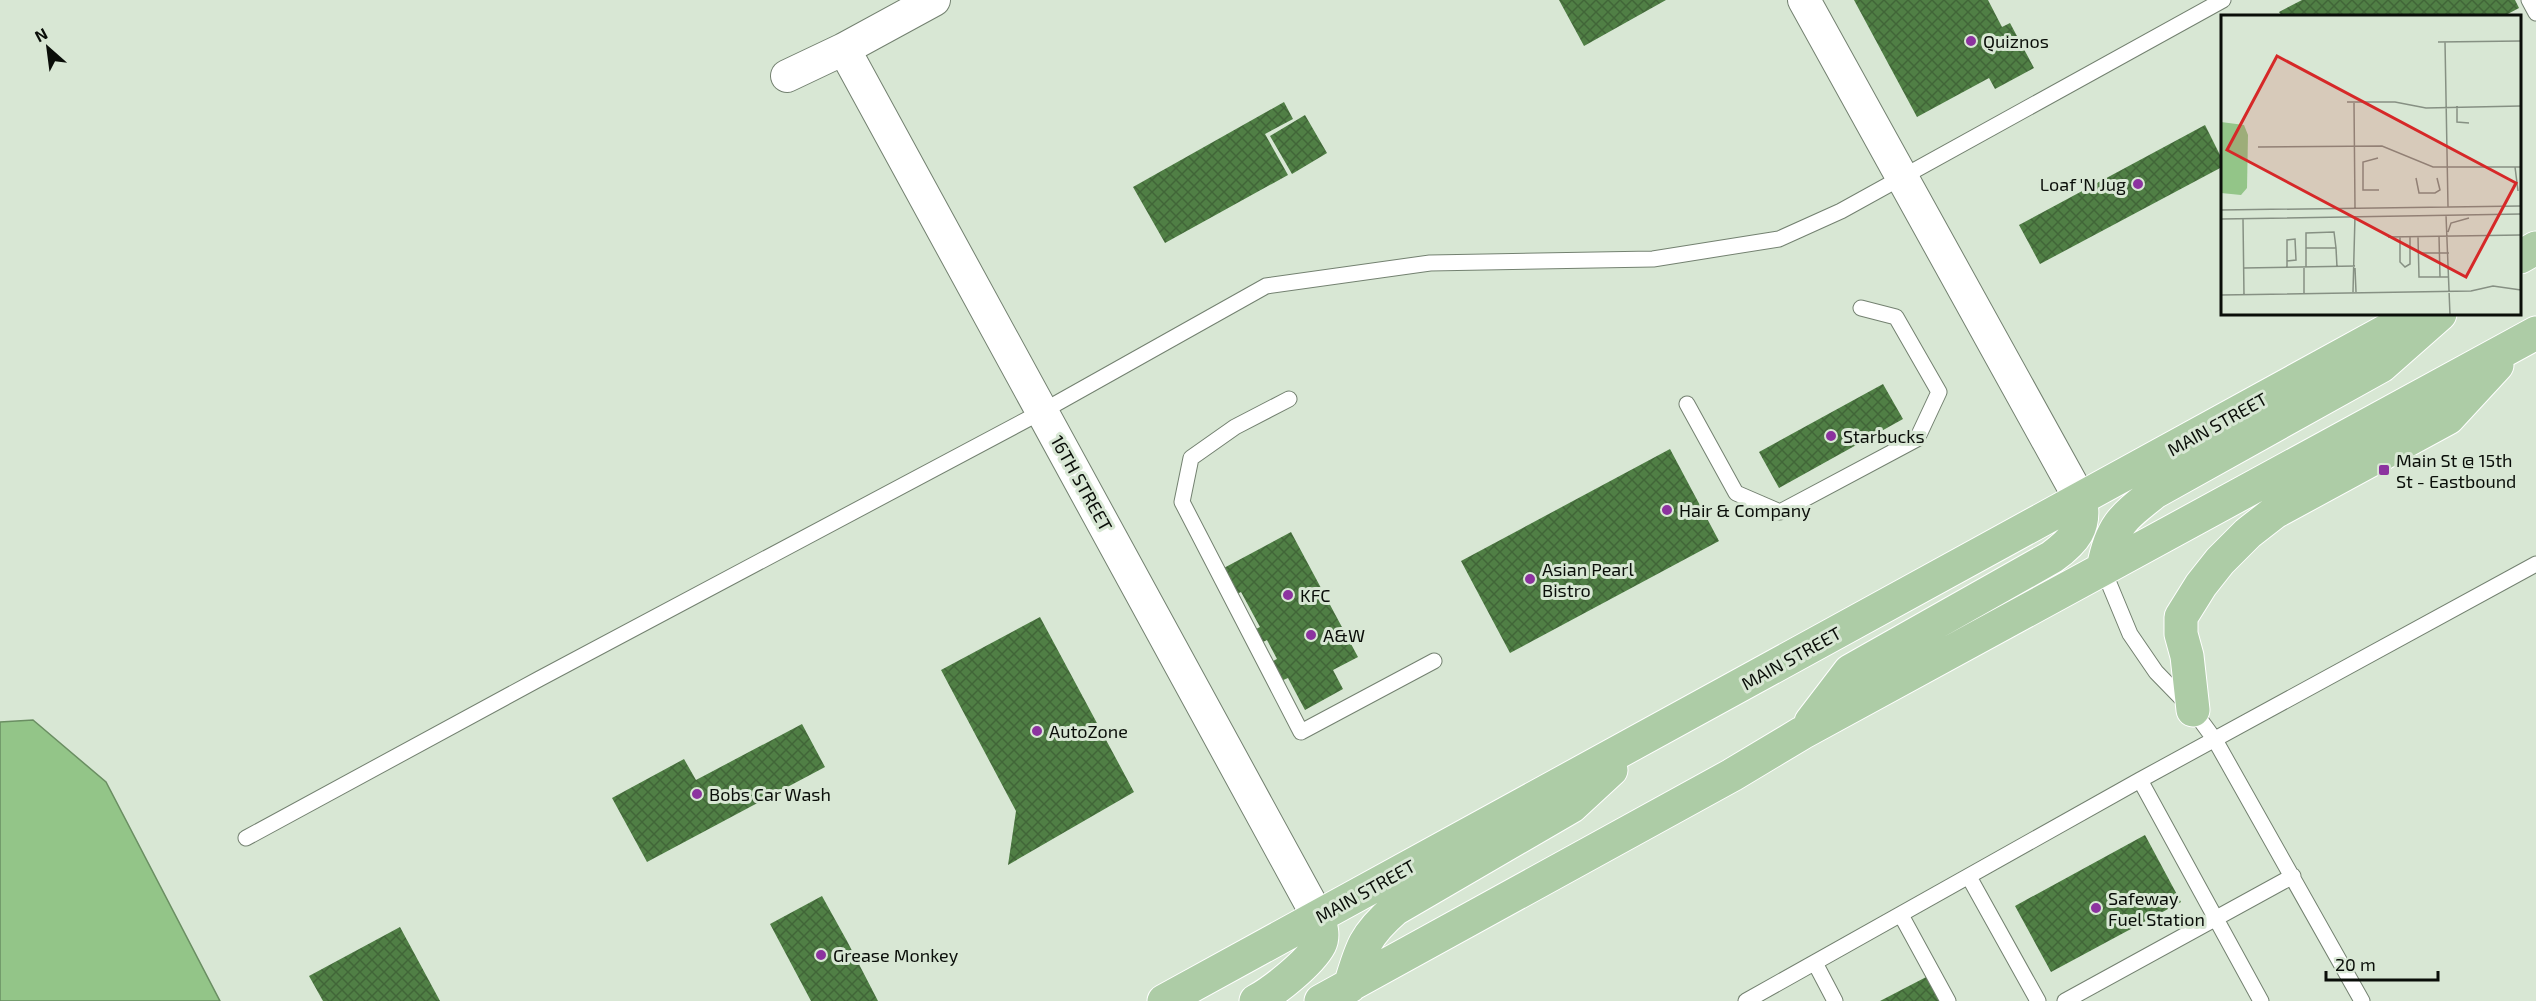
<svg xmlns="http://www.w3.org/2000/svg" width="2536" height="1001" viewBox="0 0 2536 1001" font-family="'Exo 2',sans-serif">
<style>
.water{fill:#93c588;stroke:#6a8e62;stroke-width:1.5}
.building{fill:url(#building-cross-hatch)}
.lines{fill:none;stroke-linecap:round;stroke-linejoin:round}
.service-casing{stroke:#738170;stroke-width:17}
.minor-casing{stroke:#738170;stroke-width:34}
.primary-casing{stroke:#fff;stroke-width:35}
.service{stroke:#fff;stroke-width:15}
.minor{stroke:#fff;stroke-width:32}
.primary{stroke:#adcca6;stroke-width:33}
.poi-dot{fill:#8c339f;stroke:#d8e7d4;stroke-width:2}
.labels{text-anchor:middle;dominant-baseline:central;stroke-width:6;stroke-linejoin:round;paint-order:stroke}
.poi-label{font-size:18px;fill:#0a0e09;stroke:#d8e7d4;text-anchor:start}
.street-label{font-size:18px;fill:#0a0e09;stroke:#d8e7d4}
.inset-road{fill:none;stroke:#869083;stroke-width:1.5}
.view{fill:#d62828;fill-opacity:0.15;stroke:#d62828;stroke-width:3}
.inset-edge{fill:none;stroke:#0a0e09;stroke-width:3}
</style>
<defs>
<pattern id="building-cross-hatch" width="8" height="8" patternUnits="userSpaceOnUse" patternTransform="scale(1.5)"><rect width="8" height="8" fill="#507f45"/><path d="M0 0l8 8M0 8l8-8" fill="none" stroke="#416638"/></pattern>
</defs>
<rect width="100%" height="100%" fill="#d8e7d4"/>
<path class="water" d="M33,720L106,782L220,1001H0V722Z"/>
<path class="building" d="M1559,0H1666L1584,46Z
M1854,0H1988L2002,27L2010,23L2034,68L1995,89L1989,78L1917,117Z
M2302,0H2515L2519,8L2504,16H2282L2279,12Z
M1284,102L1293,119L1265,134L1288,175L1165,243L1133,187Z
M1305,115L1327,153L1292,174L1270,136Z
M2205,125L2222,159V167L2040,264L2019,225Z
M1883,384L1903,419L1779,488L1759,452Z
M1670,449L1719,541L1510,653L1461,561Z
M1291,532L1358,657L1333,670L1343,689L1305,710L1288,678L1281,681L1271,662L1277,659L1267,640L1261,643L1254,630L1260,627L1241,592L1237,594L1222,569Z
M1040,617L1134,792L1008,865L1016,811L941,670Z
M802,724L825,767L647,862L612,798L684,759L696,780Z
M2145,835L2181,902L2051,972L2015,906Z
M822,896L847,941L878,1001H811L770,924Z
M400,927L440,1001H323L309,976Z
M1932,974L1946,1001H1880Z"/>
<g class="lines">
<g class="service-casing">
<path id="service" d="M2529,0L2536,13
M1289,399L1235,427L1191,458L1182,502L1301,732L1434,661
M1687,404L1736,493L1780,512L1917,439L1939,392L1896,317L1861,308
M2103,569L2130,634L2156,672L2193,710L2215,740L2362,1001
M2140,780L2261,1001
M246,838L539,679L1043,411L1266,286L1430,263L1653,259L1779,239L1841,211L2223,0
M1969,877L2038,1001
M1901,915L1948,1001
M1815,963L1835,1001
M1746,1001L2140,780L2536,564
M2065,1001L2293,876"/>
</g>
<g class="minor-casing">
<path id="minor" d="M1804,0L2080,499
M844,49L1318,917
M787,76L844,49L934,0"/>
</g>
<g class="primary-casing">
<path id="primary" d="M2520,257L2536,248
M2103,569C2111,526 2122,518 2155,492L2381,366L2440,314
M2193,710L2187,656L2181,634V617L2201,585L2220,561L2248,533L2275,512L2448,418L2497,365
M1811,722L1850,671L2052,557C2074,541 2087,527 2080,499
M1350,986C1361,948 1365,935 1395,909L1572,806L1611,770
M1164,1001L2417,314
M1256,1001C1274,991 1310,963 1320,944C1324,936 1321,926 1318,917
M1321,1001L1732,775L1802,733L2536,333"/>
</g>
<use href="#service" class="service"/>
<use href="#minor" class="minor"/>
<use href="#primary" class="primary"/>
</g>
<g class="poi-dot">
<circle cx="1971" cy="41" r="6"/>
<circle cx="2138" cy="184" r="6"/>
<circle cx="1831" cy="436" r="6"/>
<rect x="2378" y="464" width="12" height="12" rx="3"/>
<circle cx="1667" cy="510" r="6"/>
<circle cx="1530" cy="579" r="6"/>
<circle cx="1288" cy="595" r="6"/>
<circle cx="1311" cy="635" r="6"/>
<circle cx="1037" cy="731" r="6"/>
<circle cx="697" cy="794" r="6"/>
<circle cx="2096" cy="908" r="6"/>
<circle cx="821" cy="955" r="6"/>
</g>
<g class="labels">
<g class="poi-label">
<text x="1983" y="41">Quiznos</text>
<text x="2126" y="184" text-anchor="end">Loaf 'N Jug</text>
<text x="1843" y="436">Starbucks</text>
<text x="2396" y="460">Main St @ 15th<tspan x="2396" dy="21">St - Eastbound</tspan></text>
<text x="1679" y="510">Hair &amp; Company</text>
<text x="1542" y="569">Asian Pearl<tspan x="1542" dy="21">Bistro</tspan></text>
<text x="1300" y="595">KFC</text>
<text x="1323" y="635">A&amp;W</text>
<text x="1049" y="731">AutoZone</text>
<text x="709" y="794">Bobs Car Wash</text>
<text x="2108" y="898">Safeway<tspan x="2108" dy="21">Fuel Station</tspan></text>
<text x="833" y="955">Grease Monkey</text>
</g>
<g class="street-label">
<text transform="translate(2217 424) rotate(-29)">MAIN STREET</text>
<text transform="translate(1082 483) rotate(61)">16TH STREET</text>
<text transform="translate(1791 658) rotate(-29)">MAIN STREET</text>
<text transform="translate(1365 891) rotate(-29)">MAIN STREET</text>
</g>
</g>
<g transform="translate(2221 15)">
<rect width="300" height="300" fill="#d8e7d4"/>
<path d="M0,107L23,110L27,120L26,173L20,180L0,178Z" fill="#93c588"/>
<path class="inset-road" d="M217,27L300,26M224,27L227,192M126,87H174L205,93L300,91M133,88L134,193M236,91V107L248,108M37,132L161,131L212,152H300M157,143L142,147V175H158M294,152L297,176M195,163L198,178H214L219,175L216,163M0,195L300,191M225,200L229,300M0,204L300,199M22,204L23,280M227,217L230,208L248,203M218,221L219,262M167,222L300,220M179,222V247L184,252L189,249V222M197,222L198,262H228M85,233H115L116,252M198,238H228M66,246L75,245L74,224L66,225V252M83,252V279M85,252V218L113,217L115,233M23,253L134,251M134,253L135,277M132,277L134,201M0,280L250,276L272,271L300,275"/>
<path class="view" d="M56,41L295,168L245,262L6,135Z"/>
<rect width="300" height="300" class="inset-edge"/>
</g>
<g transform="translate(48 48) rotate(332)" stroke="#d8e7d4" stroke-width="4.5" paint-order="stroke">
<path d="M0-4.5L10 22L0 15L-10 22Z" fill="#0a0e09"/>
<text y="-9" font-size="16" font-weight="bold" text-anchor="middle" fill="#0a0e09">N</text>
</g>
<path d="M2326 971v9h112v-9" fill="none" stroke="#0a0e09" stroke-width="3"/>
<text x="2335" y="971" font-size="18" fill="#0a0e09" stroke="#d8e7d4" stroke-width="4.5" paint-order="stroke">20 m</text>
</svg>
